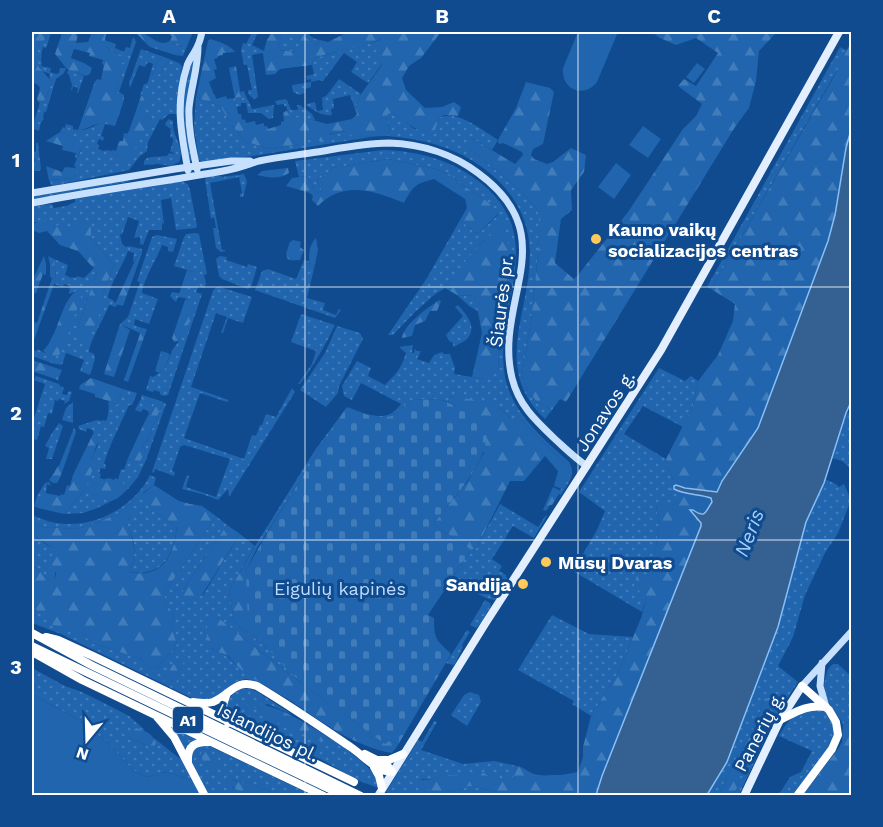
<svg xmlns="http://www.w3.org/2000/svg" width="883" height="827" viewBox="0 0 883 827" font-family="'Work Sans',sans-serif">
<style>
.grass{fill:url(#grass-dots)}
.forest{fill:url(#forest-firs)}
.cemetery{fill:url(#cemetery-stones)}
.park{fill:#2065ae}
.water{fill:#346092;stroke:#88bff7;stroke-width:1.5}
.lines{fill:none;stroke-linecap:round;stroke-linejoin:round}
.secondary{stroke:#c6e0fd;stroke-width:7}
.primary{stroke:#e3efff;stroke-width:8}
.highway{stroke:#fff;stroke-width:8}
.grid{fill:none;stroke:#fff;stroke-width:1.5;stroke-opacity:0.55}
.poi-dot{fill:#ffca59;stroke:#0f4b8e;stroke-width:2}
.labels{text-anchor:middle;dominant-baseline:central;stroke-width:6;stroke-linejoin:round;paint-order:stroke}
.shield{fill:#0f4b8e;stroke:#b7c9dd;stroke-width:1.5}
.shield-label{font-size:16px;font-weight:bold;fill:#fff}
.poi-label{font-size:18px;font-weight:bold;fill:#fff;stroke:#0f4b8e;text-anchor:start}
.street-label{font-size:18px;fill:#fff;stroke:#0f4b8e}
.park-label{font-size:18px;fill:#beddfe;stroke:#0f4b8e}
.water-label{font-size:20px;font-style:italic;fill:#a3cefa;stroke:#0f4b8e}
.neatline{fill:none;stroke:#fff;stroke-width:2}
.grid-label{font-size:20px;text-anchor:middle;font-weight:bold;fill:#fff}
</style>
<defs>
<pattern id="grass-dots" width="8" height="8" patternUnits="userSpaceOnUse" patternTransform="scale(1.5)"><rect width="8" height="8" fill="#2065ae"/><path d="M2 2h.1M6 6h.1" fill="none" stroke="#417cba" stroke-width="1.8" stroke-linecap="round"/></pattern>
<pattern id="forest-firs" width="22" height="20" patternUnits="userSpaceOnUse" patternTransform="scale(1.5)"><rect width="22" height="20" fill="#2065ae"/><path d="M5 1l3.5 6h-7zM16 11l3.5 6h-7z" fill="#417cba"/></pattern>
<pattern id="cemetery-stones" width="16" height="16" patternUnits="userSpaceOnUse" patternTransform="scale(1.5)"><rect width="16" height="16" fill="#2065ae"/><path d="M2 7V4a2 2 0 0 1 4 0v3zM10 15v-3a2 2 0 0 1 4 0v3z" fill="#417cba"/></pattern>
</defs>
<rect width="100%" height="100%" fill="#0f4b8e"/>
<path class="grass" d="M48,32H51C50,37 48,41 47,46L46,48L43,47C41,53 42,56 41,61L42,62L41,66L51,68L50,72L56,74L59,73L60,68H66L64,73L56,79L46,112H44L43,118L44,119L41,122L39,131L32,128L40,102L45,100L52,82L49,78L50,74L42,71L38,63V49L40,44L44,41Z
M180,32H193L183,56L175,55L179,53L182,50V47L172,44L175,43H184Z
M252,32H258L252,45L264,51L263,54L262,53L252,55L258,97L254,99L249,95L248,90H252L247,65H244L241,50L243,43L246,44Z
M282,32H306C310,36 314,39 320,40L317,45L306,39L296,52L278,50Z
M133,37L136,42L119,92L124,95V100L119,96L116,91L122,72L117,68L120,64V54C112,52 106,49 104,40L116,44L115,48L124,52L126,47L130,48Z
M382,39V64L368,83L351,72L357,62L344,53L323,81L319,80L311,82V87L305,89V93L299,95L293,92L292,85L311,82V79L307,80L306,76L314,74L312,65L315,58L374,42Z
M840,47L848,51L711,289L707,287Z
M141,49L164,57L157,62L152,76L161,73L169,59L179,63L182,66L177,114H169L162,120L160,119L148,142L147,151L140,156L129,170L52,186L49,180L74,178L76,168L74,165L81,150L73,145L75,138L60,132L63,127L65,128L66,124L73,126V129C88,133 90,125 104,123L105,124L101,136L104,137L103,141L99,139L97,144L99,145L98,149L104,151L107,150L112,151L113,150L116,151L117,158L152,119L143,115V95L140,96L144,84H146L148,82L153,64L148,62L145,67L139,65L130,88L129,83Z
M194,59L195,60L191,80L192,160L190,161C181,133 179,85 194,59Z
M69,69L84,76L78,93H77L78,88L73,86L72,90H71L72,85L69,75L67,73Z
M339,79L361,94L355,109L350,95L333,99L334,108L331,109L332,115C322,117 314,110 306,105L307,104L315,102L317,111L323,110L322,98L327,95Z
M244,91C246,98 249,100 252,109L274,105L273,118L269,119L261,113H248L246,103H241V106L237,107L235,105L236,102L235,98L241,97L240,92Z
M196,97L221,107L229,121L244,141L266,148L275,149L304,143L311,138L346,131L354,137L377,136L259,155L203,162L199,160L197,156L198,155L194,127Z
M285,99L287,100L291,110H298L297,105H300L312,114L315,120L289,117L286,106H284V104L277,105L275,101Z
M393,113L404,120L414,129L435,130L439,118C457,109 482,130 498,140L492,150L470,137V149L519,189L535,206L540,216L538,254L531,321L522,375L528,391L538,403L552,410L545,419C487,364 537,304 529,241C526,215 512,192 492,175C462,149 426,139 387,136L390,128L386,120L388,114Z
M169,119L173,121C173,124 173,128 174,131C177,142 184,150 179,162L171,166L158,164L144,165V161L147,158L151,157L167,156L169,153L175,154L174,153L170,151L173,142V138L170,137L171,133L170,132L171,129L165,125L166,122Z
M36,143H38L41,169L39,171H32L35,159L32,158V153L36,151Z
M383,150C417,151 449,159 477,180C556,239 487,312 507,385C517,417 545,440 569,462C577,475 568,483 561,495L559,494L569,467L527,427L521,419H511L500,408L451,396L448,402L439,399L412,400L392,416L377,418L346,409L257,548L254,547L229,591L234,622L271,651L301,683L217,617L212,649L227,656L237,666L263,683L246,679L238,681L218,696L209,700H196L61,634L32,623V603L56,627L76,631L86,637L92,643L141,659L148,667L153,670L158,667L177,644L172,629L174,614L164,601L165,592L216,516L227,525L183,590L195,597L203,595L240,534L255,546L315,450L347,407C359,411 377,420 390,414C394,412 398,408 401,404L361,383L352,400L344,396L342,386L357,361L371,368L368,376L385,385C396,374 401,369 406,353L399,347L413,345L412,353H414L415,349L417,351H421L417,359L429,363L434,355L442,352L444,354H450L455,368L454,374L484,379L498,368L501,331L510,265L484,240L445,288L434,295L414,313L393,335H388L427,278L460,220L477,234L498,215L488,202L458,182L451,175L436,169L388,159L332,168L327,174L317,180L322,191L316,193L308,176L299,177L295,161Z
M244,174L247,182L243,197H240V194L242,193L239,177L210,183L222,250H225V251L221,252L216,248L213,228H216L214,217L211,219L205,179C208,174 215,176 221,176L222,177Z
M129,180L128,182L71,192L32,201V195Z
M181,181L188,184L190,190L197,226L196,228L176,230L171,198L161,200L164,224L162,223V230H149L143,245L140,244V237L134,238L139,221L128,217L122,235L120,234L122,244L126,247L128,246L142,249V253L139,252L134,262L133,261L134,253L128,251C123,265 109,286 108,298L113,300L115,303L117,304L116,307L109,305C104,319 90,340 89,352L94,354L95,359L90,375L80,371L84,360L66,353L62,365L55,364L32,356V350L37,351V349L45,353L79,290L69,294L70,286L64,284L63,287L54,284L56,279L54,259L68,265L65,275L72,278L73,277L76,278L77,276L84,278L94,268L97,272L77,329L102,296L114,265L91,238L71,231L35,222L32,224V206L52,204L54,208L66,206L75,202V198Z
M196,233L199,234L207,274L204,275L206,284L204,288L199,286L196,292L202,294L168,395L163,396L160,394V392L154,390L153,392L146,390L150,376L153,377L164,370L173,349L179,341L188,299L178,297L176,302L170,296L172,292L184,294L187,289H192L194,272L174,266L184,237L186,234Z
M157,235L177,239L173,252L168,251V247L162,245C157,259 143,280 142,293L158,299L149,324L135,319L134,325L142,328L140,333L120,324L128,317L140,282L137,281L152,237Z
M220,256L227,257L226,260L247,267L248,264L257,267L251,287L248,289L222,279L219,276L216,259Z
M304,260L309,261L310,266L314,269L307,298L325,303L323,310L336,315L339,309L341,310L335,318L255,290L262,271L268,269L296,279Z
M216,287H220L252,297L243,323L228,318L223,333H221L227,317L216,313L191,387L229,400L227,402L200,393L184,438L244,459L252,435L256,436L260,425H262L266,414L276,417L292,388L295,392L229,497L228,489L218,500L202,494L182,489L187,475L189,476L186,487L216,497L230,459L184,445L180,447L172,471L175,472L174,476L155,469L154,473L152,472L213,291Z
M457,295L475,296L479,312L469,306Z
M458,305C466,314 478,327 467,339C464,342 458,344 454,347L452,342H450L446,335L463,316L455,307Z
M301,314L335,325C325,346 314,365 300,384H298L312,364L316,351L291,342Z
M337,326L360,333L363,339L339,386L338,393L326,407L300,390L325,353Z
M659,368L685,381L691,376L698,381L693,406L683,427L643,406L624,434L666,459L673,480L684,495L673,505H656L659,525L652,577L646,579V600L642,612L573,571L597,530L605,511L579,492Z
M36,376L59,384L60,386L64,388L62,394L67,395L69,391L72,392L69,401L64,404L65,401L59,399L58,401L55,400L52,414L48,413L44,427L41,426L37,440L33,439L32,443V424L45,384L34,380Z
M123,389L137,393L132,405H129L111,444L104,463L106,466L105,469L101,468L99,473L101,474L100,478L106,480L123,482L118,480L121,469L124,470L128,458L137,462L145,451L142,444L148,439L163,402L166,404L146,460L138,477L129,488L118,498L95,509L83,513L64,514L85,490L91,460L98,445L96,434L93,432V430L87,428L86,432L79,429L78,426L97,420L102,421L103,420L106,421C109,414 108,411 109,405H108L109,401L117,405Z
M141,399L155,404L151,414L148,413L149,411L143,409L141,412L135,410Z
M73,402V423L62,420L66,408Z
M847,413H851L849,431L851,438L850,446L851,469L842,461L832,458Z
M59,423L63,426L52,459H46L49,448L45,446L52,433Z
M150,475L156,478L154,485L143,493L155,512L177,527C173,556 163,577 130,572C134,561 136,550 133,539C131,535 128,530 128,526C127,517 133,511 132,503L119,513L90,526L75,529L62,528L50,527L44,528L32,523V515C43,520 55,524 68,524C101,525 136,504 150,475Z
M825,479L836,484L839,487L844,484L851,500L838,533L825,553L805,595L793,637L778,666L798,682L777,714L739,795H733L737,788L741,767L764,723L774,698L764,699L756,723L726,778L719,795L707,796L727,762L778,627L806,521Z
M49,482L51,486L47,484L45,501L37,504L38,508L34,506L37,496L45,483Z
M500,504L538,527L546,515L547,516L534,538L513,526L492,559L502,566L499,571L506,575L507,581L496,600C482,600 466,585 454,576L471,550L477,547Z
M32,534L47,545L55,549V579L47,578L32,565Z
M485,600L490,603L491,606L480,624L476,628L470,625Z
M552,615L589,634L633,637L619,671L591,716L572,704L574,701L518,670Z
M467,630L470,632L462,645L463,647L455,664L453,665L446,663Z
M833,664H838L851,676V721L843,724C833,706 819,697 826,676C827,670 829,667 833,664Z
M32,668L65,686L82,692L110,706L129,716L145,730L136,728L128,737L150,747L156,744L154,738L179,758L183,757L193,780L165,772L147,777L133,770L107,742L77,719L32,694Z
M242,689H250L256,691L293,715L267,704L259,708L333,743L334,741C346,749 381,772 378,788L357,780L324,761L236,719L228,711C225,700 232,693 242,689Z
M470,692L479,695L481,702L467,726L451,715L464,695Z
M812,708L825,711L829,715L835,729L833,743L793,795L775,796L781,791L790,777L801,772L812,751L779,736C789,718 793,715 812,708Z
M434,721L437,722L421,750L463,764L494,761L517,766L515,769L514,776L509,780L503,781L493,778L487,774H473L461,777L443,775L433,779H421L443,794L470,786L497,792L500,795L393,796L386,792L418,740L422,742Z
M167,724L198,739L186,753Z
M197,746H209L312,795H277L248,782L242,783L232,779V787L250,795H209L191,762V751Z
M602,776L596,795H580Z"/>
<path class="forest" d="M32,32H48L44,41L40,44L38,49V63L39,67L52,82L45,100L39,103L37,99L40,88L38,85L32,82V75L34,72L32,71Z
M71,32L78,35L76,43L88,42L92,32H107C100,50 113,51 126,57L125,62L120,64L118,68L122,72L116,91L119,96L124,100L115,126C110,125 104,123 99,124C91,125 86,130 78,130L95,81H96L97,79L101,80L104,65L102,64L103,60L89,56L90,53L74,49L71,58L84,63L92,68L90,74L86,76L67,69L55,54L62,33Z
M138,32C150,33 157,48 170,41L172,36L170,35L171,32C178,31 184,31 187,39L184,43H175L172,44L182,47V50L179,53L175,55L150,47L137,34Z
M272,32H282L278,50L296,52L303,35L307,39L317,45L320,40L328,42L348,32H441L421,58L409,66L402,78L406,90L425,108L442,107L454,102L461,107L458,116L444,115L439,118L435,130C415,135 409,122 393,113L388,114L386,120L390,128L387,136L354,137L345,131L329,134L324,142L311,138L305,143L274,149L266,148L244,141L229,121L221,107L196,97L208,41L211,39C219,42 230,45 235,52L223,53V55L218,56V58L214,59L217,69L214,70L216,78L209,82L214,95H215L216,99L226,96L227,99L235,98L229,68L236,66L241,97L235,98L236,102L235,105L237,107L238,114H241L242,120L245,119L246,123L255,121L256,125L264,123V126H267L268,129L281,125V122L284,121L283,112L287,111L290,117L306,118L327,124L352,119L357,114L355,109L361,94L382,65L373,58L381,39C360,48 337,51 315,58L312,65L280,69L275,74L266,75L263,54L267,40Z
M652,32H777L759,51L756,81L749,108L735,127L566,402L560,399L552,410L538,403L528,391L522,375L531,321L538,254L539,216L535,206L519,189L470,149L466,143L470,137L515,164L523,155L522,152L503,143L500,144L498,143V140L516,108L526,82L550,88L554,92L543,144L533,149L531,155L534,159L547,164L553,162L571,148L586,155L584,172L571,190L572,210L561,219L555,263L574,279L578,275L628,212L683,129L696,116L702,104L678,86L684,79L696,86L718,53L696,38L676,45L660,38Z
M851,42V130L846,148L835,215L828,241L758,428L722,481L717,492C703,489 689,489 676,485L678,491L711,498L712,502L705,514L700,515L693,510L691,512L701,523V526L602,776L580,796L500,795L497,792L470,786L443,794L427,789L417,782C423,779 426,780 432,779C437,778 441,774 447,775C457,775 467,778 476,771C490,773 501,787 514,776L515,769L517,766C524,767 528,772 534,774C547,777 565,775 578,772L583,757V747L591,716L619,671L641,618L646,600L634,584L637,576L646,579L652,576L659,525L656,505H673L683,495L670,490L673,480L666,459L693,406L698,381L718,355L733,321L735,304L711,289L832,80Z
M164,57L169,59L161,73L154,77L152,76L157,62Z
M143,95L150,97L143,115L152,119L127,162L117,158L116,151L119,141H123L124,133L127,134L129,131L141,96Z
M60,132L76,138L73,145L81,149L77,158L75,157L76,153L62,150L63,146L46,141Z
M388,159L436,169L451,175L458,182L488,202L498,214L477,234L460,220L467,208L465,199L434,179C415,184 413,186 404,203C374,191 344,180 318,206L312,200L313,196L310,193L286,186L292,178L308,176L316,193L322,191L317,180L327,174L332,168Z
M46,166L62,172L65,167L76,168L74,178L49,180Z
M288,168L289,173C280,179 268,178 258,175L262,171Z
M45,220L70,231V225L75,222C81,224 86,223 91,226V238L114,265L102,296L105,301L89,339L82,345L77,329L97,272L78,251L60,245L47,231L39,233L32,230V224Z
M503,220L507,235L510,265L501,331L498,368L493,377L491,374L484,379L472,377L482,333L475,296L457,295L445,288L466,260Z
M316,238L318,250L314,269L310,266C308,256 309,245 316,238Z
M293,240L301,242L300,247L304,250L300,260C289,261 283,260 288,248C290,242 288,244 293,240Z
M139,252L142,253L123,306L115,304Z
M44,256L46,264V275L43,274L36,293H33L32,296V281Z
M48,256L54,259L56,279L34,340L32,339V321L37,323L52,278L50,276V264Z
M187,270L194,272V282L192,289H188L184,294H179Z
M79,289L81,297L66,341L59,355C55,357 47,354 43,351C46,347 49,344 51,339C60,324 63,298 79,289Z
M188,299L191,303L189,323L179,341L174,342L172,338L185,300Z
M439,300L441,301L437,311H430L425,321L415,325L412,336L402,338C404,324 428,308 439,300Z
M120,324L130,330L114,377L104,374Z
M142,328L147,329L128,382L124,380Z
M161,351L168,353L170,355L164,370L159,373L155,371Z
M32,360L62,370L58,380L32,371Z
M91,378L123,389L117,405L109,401L95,397V394L79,389L80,385Z
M142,395L161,401L163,402L148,439L142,444L145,451L140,462H137L128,458L146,419L149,414H151L155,404L141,399Z
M451,396L486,402L500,408L511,419H521L527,427L569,467V474L562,489L554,486L558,471L545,456L524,481H510L477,547L471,550L433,524L468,481L484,453L454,405L448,402Z
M74,428L76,432L60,478L57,483H53L49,480L54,473L58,466H59Z
M94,432L100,437L91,460L95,463L85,490L64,514L38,508L37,504L38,501H44L46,493C52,495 54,494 60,496L61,494L64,495L67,485L70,486L73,475Z
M109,478L114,480L115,478L124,482L113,497L97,499L93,496L91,490L97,481Z
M154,485L179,501L190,504L202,506L216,516L165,592L164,601L174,614L172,629L177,644L158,667L153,670L148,667L141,659L92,643C81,631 73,632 59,628C52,626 34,609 32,603C30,599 31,571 32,565L47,578L55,579L56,573L48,565L54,549L32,534V523L44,528L50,527L62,528L75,529L90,526L119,513L133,502C133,511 127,517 128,525C128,530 131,534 132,539C136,550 134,561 130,572C163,579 174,555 177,527L155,512L143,494Z
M553,487L561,491L552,505H550L546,511L543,510Z
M227,525L240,534L202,595C196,597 193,600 187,602L181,596L183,590Z
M255,546L257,548L246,570L254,634L271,651L234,622L229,591Z
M209,617H217L301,683L384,743L391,740L398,745L392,753C355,747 322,722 291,701C273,690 253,680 237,666C234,663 231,659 228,656C223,653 215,652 212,648C204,640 207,626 209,617Z
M183,654L185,656L188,657C186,659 184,662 182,665C177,675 181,687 165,684L164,682L172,666Z
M774,697L764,723L742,767L737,788L733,795H719L726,778L756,723L764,699Z
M251,702C283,707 307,724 334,741V743C316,741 294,731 278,723C264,715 267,709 248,706V703Z
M851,721V795L802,796L838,749L842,742L843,724Z
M136,728C145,730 153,734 156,743L154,747H150L128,737V733L132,729Z
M210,751L223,764L220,769L214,773C206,770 201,760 201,752Z
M228,778L242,783L248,782L277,795C255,796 242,797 225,780Z"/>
<path class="cemetery" d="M439,399C448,402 474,414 480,420C505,446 449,503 433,524L471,550L428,615L434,618C434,640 436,639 451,654L398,745L391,740L385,744L301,683L254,634L248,624L246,570L269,530L346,408L377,418L392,416L412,400Z"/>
<path class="park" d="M578,32H618L597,82C584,99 561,90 563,68Z
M697,63L705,69L694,83L686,77Z
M643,126L661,139L648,158L629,145Z
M616,163L631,175L614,199L598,187Z
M32,694L77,719L107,742L133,770L147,777L165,772L193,780L201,795H32Z"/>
<path class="water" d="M851,130V402L846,413L824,483L806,522L778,627L727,762L707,795H596L602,776L701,526V523L690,510H693C706,519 705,512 712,502L711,498C699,494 686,495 674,489V486L676,485L685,488L717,492L722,481L758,428L828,241L835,215L846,148Z"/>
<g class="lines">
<path class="secondary" d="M197,169C193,150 188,128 189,108C191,87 198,68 198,47
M188,170C181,133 175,104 187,66C189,59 195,53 198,45C200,41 201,36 202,32
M32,193L175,169L231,161H250
M32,203C97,190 163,182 228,170C239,168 249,164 259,161C278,157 298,155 317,152C341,148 365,143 389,143C421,144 453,154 478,173C566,237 493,300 512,378C519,406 536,421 556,440C566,449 576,459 587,466
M822,663L820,686L826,707
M802,686L852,631"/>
<path class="primary" d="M378,796L485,624L661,350L839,32
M744,796L780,720L802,686"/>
<path class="highway" d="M32,633L91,665L361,796
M46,637L58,640L95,657L354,782
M32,646L344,796
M34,653L82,680L324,796
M227,693L223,705L228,723
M193,702C200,703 206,704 213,702C231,695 235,678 257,686C289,705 321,727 352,748C365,757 376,771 392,772
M157,717L174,737L205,796
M780,720C796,712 807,704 826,707
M365,754L387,765L392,772
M381,760H389L403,754
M188,762C187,746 195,741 210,742
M374,767L379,776L382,788
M797,796L832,749L838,735L836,722L829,710L802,686"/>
</g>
<path class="grid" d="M305,32V796M578,32V796M32,287H852M32,540H852"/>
<g class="poi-dot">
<circle cx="596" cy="239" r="6"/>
<circle cx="546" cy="562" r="6"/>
<circle cx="523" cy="584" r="6"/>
</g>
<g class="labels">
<rect class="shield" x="173" y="707" width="30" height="26" rx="4.5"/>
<g class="shield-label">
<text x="188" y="720">A1</text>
</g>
<g class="poi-label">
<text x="608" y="229">Kauno vaikų<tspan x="608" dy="21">socializacijos centras</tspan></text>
<text x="558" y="562">Mūsų Dvaras</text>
<text x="511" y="584" text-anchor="end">Sandija</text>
</g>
<g class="street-label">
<text transform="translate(501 301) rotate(-83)">Šiaurės pr.</text>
<text transform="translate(605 411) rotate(-57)">Jonavos g.</text>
<text transform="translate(268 732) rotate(26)">Islandijos pl.</text>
<text transform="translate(759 732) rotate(-62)">Panerių g.</text>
</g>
<g class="park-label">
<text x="340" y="588">Eigulių kapinės</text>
</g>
<g class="water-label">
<text transform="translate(749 533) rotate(-69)">Neris</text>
</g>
</g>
<rect width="883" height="827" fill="none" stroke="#0f4b8e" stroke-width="66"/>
<g transform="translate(87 740) rotate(199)" stroke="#0f4b8e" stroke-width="4.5" paint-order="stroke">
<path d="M0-4.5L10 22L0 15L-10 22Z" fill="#ffffff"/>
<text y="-9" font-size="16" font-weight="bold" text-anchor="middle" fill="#ffffff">N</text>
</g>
<rect x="33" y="33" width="817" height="761" class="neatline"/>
<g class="grid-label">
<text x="169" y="23">A</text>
<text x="442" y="23">B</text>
<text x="714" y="23">C</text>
<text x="16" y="167">1</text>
<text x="16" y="420">2</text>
<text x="16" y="674">3</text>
</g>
</svg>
